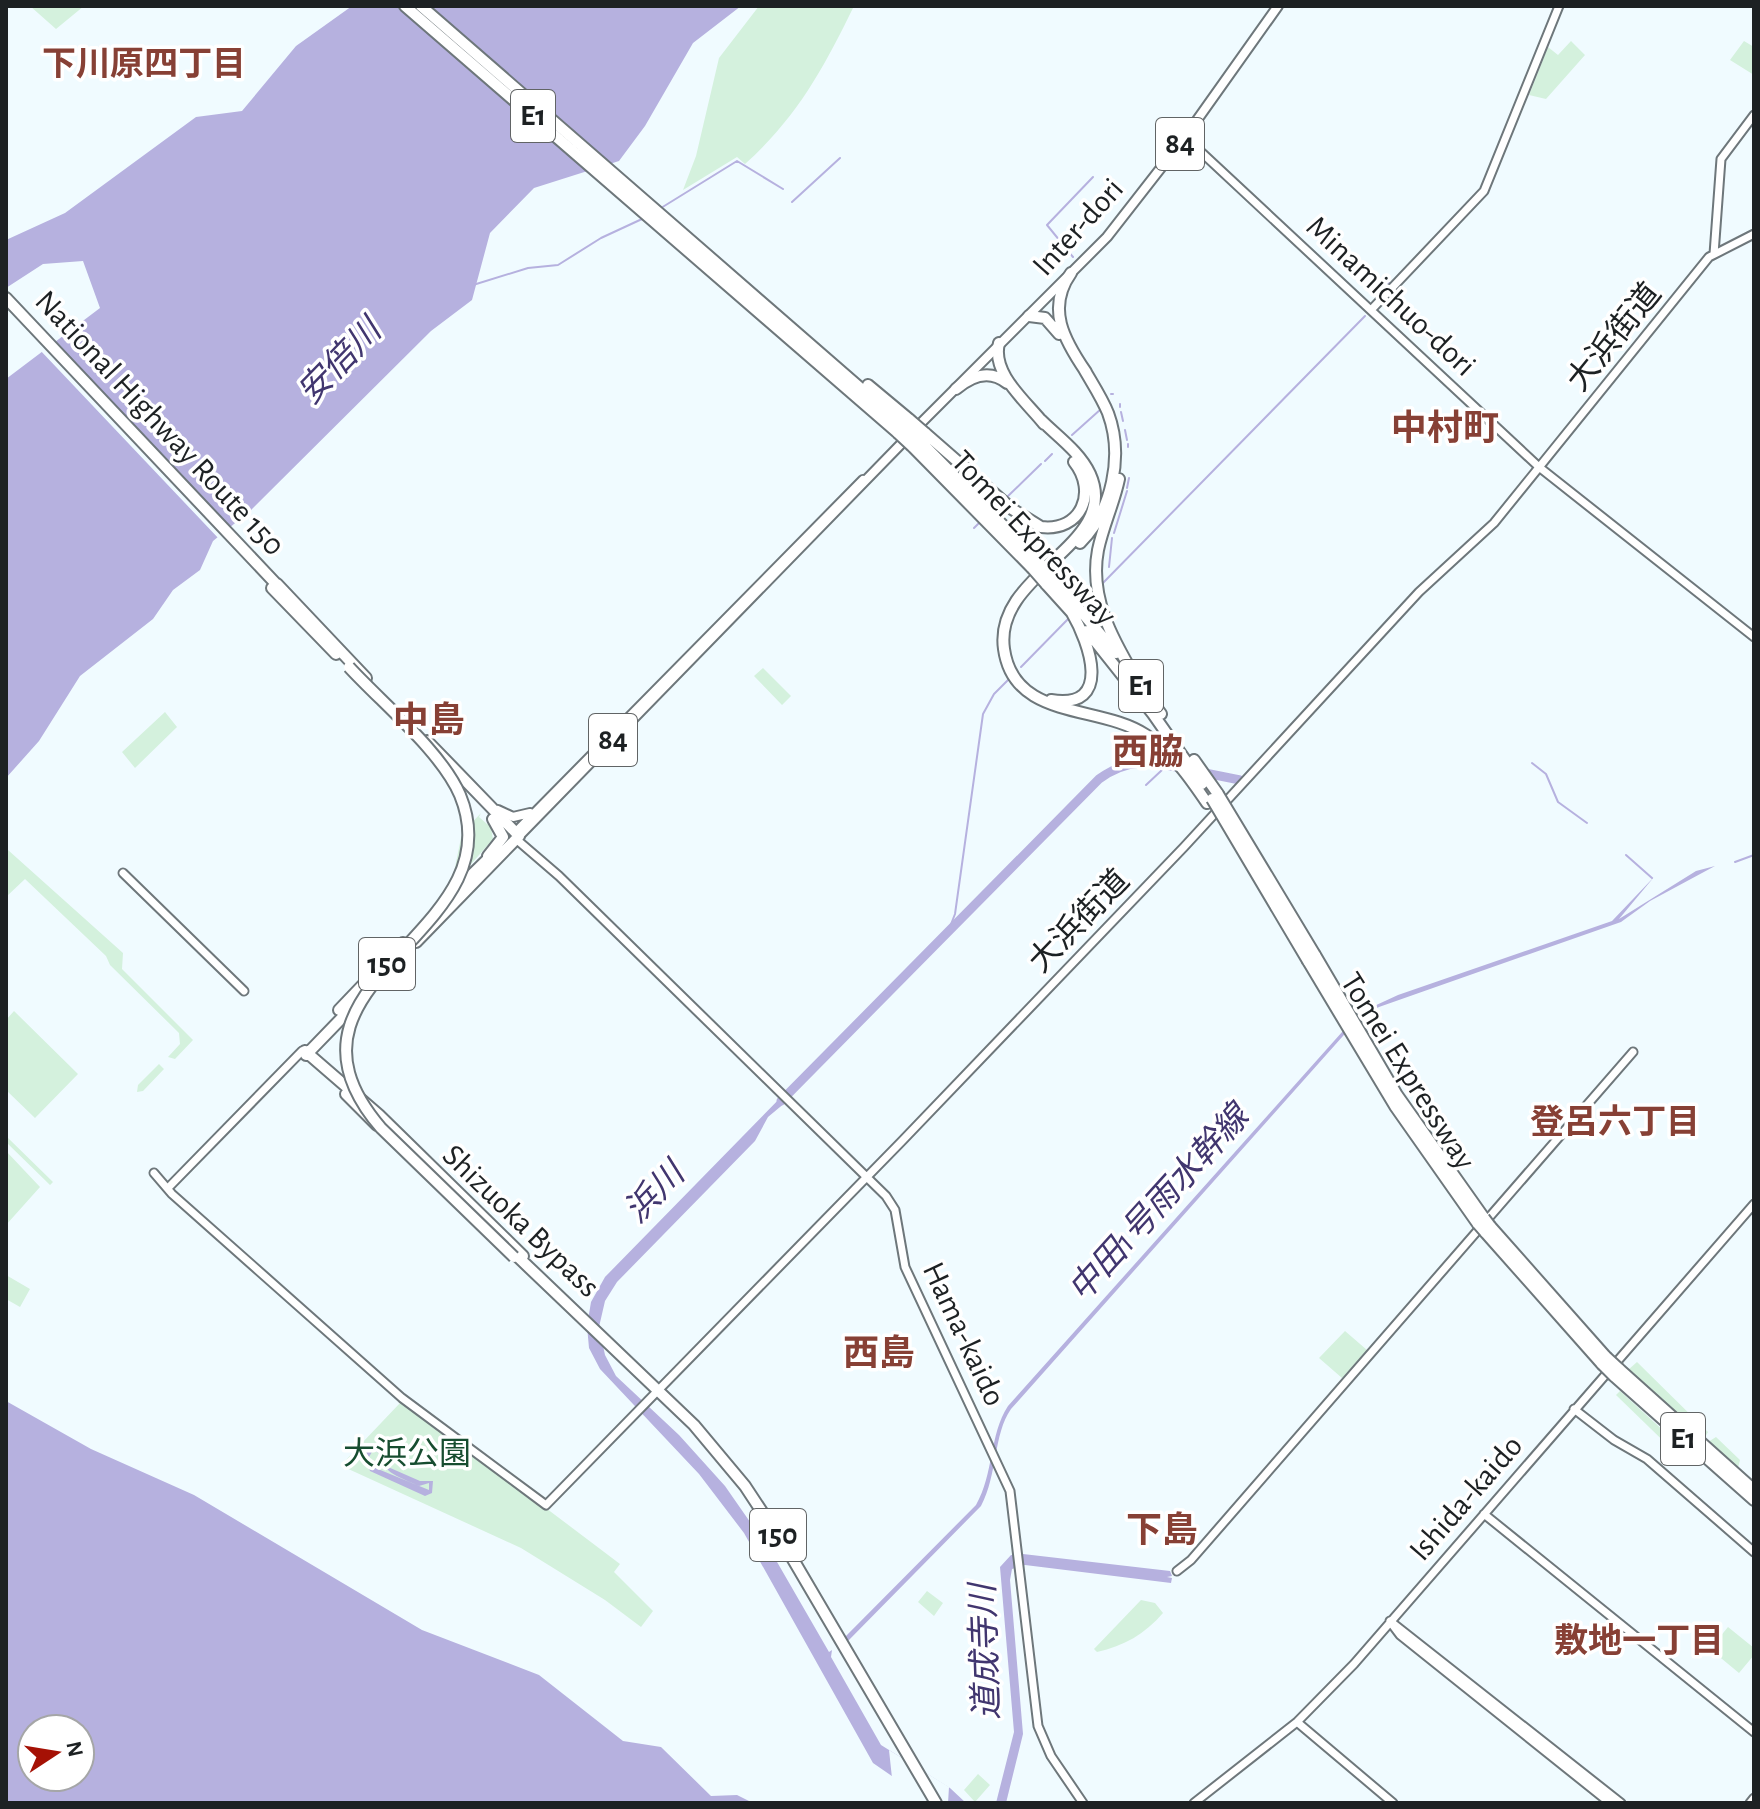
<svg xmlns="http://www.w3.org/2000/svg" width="1760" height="1809" viewBox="0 0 1760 1809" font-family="'Alegreya Sans','Noto Sans JP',sans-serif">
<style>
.green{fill:#d4f1dd}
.water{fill:#b6b1df;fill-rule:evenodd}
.pier{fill:#f0fbff}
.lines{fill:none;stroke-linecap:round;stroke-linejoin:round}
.stream{stroke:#b6b1df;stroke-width:2}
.river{stroke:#b6b1df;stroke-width:9}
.secondary-casing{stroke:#6e777b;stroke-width:11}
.primary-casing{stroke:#6e777b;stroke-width:12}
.highway-casing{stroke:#6e777b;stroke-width:14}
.secondary{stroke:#fff;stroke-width:7}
.primary{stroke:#fff;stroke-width:8}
.highway{stroke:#fff;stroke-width:10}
.highway-bridge-casing{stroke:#6e777b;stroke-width:14;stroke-linecap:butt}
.highway-bridge{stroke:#fff;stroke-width:10}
.labels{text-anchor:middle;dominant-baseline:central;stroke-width:7;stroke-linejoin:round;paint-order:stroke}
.shield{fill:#fff;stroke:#616465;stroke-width:2}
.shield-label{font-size:30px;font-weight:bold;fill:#1d2123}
.street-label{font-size:32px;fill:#1d2123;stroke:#fff}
.park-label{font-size:32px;fill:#174d30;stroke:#fff}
.neighbourhood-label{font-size:34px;font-weight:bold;fill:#874035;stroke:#fff}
.water-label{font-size:34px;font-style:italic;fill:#41366f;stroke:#fff}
.quarter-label{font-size:36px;font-weight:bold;fill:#874035;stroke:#fff}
</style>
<rect width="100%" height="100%" fill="#f0fbff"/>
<path class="green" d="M30,6H84L56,29Z
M759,6H854C823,69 798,116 745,164L737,157L683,190L696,156L719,58Z
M1571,41L1585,55L1546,99L1529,95L1548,47L1558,55Z
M1744,41L1754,47V75L1730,60Z
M763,668L791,696L782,705L754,676Z
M165,712L177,727L135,768L122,752Z
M481,813L479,817L487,824L490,822L493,839L451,887L462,833Z
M8,850L123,953L122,969L193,1040L175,1059L168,1057L180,1044L179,1033L110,965L106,956L25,879L6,897Z
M14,1011L78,1074L35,1118L6,1090V1020Z
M159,1064L164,1069L143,1091L137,1092L138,1085Z
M6,1136L53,1182L50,1185L6,1142Z
M6,1151L40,1187L6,1225Z
M6,1275L30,1289L20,1307L6,1299Z
M1345,1331L1367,1350L1342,1378L1319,1358Z
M1637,1362L1708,1432L1704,1439L1628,1370Z
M1620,1391L1689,1454L1684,1461L1616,1395Z
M400,1403L436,1425L620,1564L614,1572L653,1611L641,1627L605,1600L521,1548L344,1467L343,1463Z
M1716,1437L1740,1460L1738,1468L1708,1442Z
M927,1591L943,1603L934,1616L918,1602Z
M1141,1600L1155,1603L1163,1613C1145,1634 1124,1646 1097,1652L1094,1649Z
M1728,1627L1754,1648V1655L1739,1673L1710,1649Z
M978,1774L990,1785L975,1802L964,1790Z"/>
<path class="water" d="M352,6H741L693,43L645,126L619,161L534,188L490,233L472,300L431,331L250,511L213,541L200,570L173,590L153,619L80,676L39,741L6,778V379L100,308L83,261L43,264L6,288V240L65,213L196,117L242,111L296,46Z
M1715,866L1650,901L1621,922L1379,1007L1359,1018L1011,1409C993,1435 998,1474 981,1506L847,1642L844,1638L976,1505C994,1474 989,1435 1008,1406L1359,1013L1398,995L1612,921L1654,877L1619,919L1696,871Z
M787,1091L792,1097L768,1117L755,1141L617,1282L605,1301L599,1327L605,1355L616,1376L679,1435L725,1486L773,1555L829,1652L832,1650L831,1657L881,1745L950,1788L966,1803H931L873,1763L744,1533L699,1474L600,1369L589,1348L587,1326L591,1302L605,1277Z
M6,1401L91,1449L194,1495L422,1630L539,1675L623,1741L661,1747L711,1796L737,1795L753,1803H6ZM32,1729H80V1777H32Z
M374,1445L382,1449L388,1467L420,1481H433L432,1493L425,1496L370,1471L364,1455L368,1447ZM373,1450L379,1453C381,1473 402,1478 419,1486L429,1483V1490L373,1467L369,1457Z
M1023,1554L1170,1571L1172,1576L1167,1577L1172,1578L1171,1583L1025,1565L1012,1569L1010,1580L1023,1734L1006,1803H996L1014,1732L1000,1567L1011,1555Z"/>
<path class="pier" d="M52,340L232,530L220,540L39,349Z
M889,1750L949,1787L948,1803H930L892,1778Z"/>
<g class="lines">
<path class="stream" d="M792,202L840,158
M661,208L737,161L783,189
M1073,257L1047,225L1093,177
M1346,267L1392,284
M473,285L528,268L558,265L601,238L642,219
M1111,394H1113
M1120,404V407
M1121,412L1123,421
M1125,430L1127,440
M1072,435L1101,409
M1128,444V447
M1045,461L1052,454
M1127,488L1129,478
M1006,498L1041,464
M974,528L979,523
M1114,533L1127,491
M1109,567L1112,538
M1100,586L1365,316
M1081,606L1093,593
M1021,667L1071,616
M1532,763L1546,774L1558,802L1587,823
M1146,785L1162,770
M1626,855L1652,878
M1735,862L1754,855
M948,932L955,914L983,714L994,694L1009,679"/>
<path class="river" d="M1200,772L1240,780
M781,1101L1099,779C1129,757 1151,762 1186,769"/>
<g class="secondary-casing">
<path id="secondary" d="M1185,137L1539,467L1754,637
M1714,254L1721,159L1754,115
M1371,310L1484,191L1559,6
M516,839L559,876L886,1196L895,1210L905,1267L1010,1491L1038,1726L1051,1756L1083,1803
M123,873L244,991
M154,1173L172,1194L402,1398L546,1505L902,1141L1184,847L1419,592L1494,523L1709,257L1754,234
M168,1188L302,1051
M1574,1409L1614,1440L1647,1459L1754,1552
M1484,1514L1754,1732
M1177,1571L1191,1560L1633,1052
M1390,1621L1621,1803
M1391,1623L1400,1635L1610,1803
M1297,1722L1393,1803
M1194,1803L1297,1722L1354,1664L1754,1204
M1750,1803L1754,1798"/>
</g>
<g class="primary-casing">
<path id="primary" d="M921,423L1107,237L1185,137L1278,6
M498,810L513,817L530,813
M516,832L863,480
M519,836L902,443"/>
</g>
<g class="highway-casing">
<path id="highway" d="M405,6L898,433
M421,6L904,426
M1071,273C1046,308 1064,340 1086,372
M6,298L279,587
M1029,316L1045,318L1059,334
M999,343C991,374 1027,402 1044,424
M868,385L910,420
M956,389C971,376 990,369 1007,383
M1041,420C1057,436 1080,452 1090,474C1122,545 993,572 1004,649C1014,721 1100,704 1146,735C1172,752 1190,778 1207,803
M925,433L1012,509L1041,527C1081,532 1098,492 1074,462
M918,439L1039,562
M912,446L1032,568
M1119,479C1114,503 1103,526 1098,550C1089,597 1112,638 1135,677
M1080,543C1112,511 1124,456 1108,413C1102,398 1092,383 1084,369
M1054,579L1116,653
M277,584L366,678
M1046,584L1074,615
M272,588L336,654
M1087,631L1153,714L1202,784
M1131,672L1161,714
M1051,700C1114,710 1089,642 1072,613
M1194,760L1218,794
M488,856L503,837L493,819
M451,895L494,853
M416,942L519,836L427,741
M1315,955L1397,1095L1484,1218
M1308,961L1395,1106L1478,1224
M339,1010L403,943
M305,1051L379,1115L523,1256
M306,1055L366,993
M346,1094L377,1125
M1490,1226L1606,1357
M1485,1232L1602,1364
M516,1255L694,1425L745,1486L791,1556L936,1803
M1619,1369L1754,1490
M1614,1376L1754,1500"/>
</g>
<use href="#secondary" class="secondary"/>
<use href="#primary" class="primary"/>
<use href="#highway" class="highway"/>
<g class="highway-bridge-casing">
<path id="highway-bridge" d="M910,420L925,433
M904,426L918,439
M898,433L912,446
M1039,562L1054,579
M1032,568L1046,584
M349,667C382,703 441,751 460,795C518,936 254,980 381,1128L514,1257
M1218,794L1315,955
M1212,799L1308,961
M1484,1218L1490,1226
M1478,1224L1485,1232
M1606,1357L1619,1369
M1602,1364L1614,1376"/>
</g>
<use href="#highway-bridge" class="highway-bridge"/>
</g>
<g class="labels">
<g class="shield">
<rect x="511" y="90" width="44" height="52" rx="6"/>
<rect x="1156" y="118" width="48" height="52" rx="6"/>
<rect x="1119" y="660" width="44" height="52" rx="6"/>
<rect x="589" y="714" width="48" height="52" rx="6"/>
<rect x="359" y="938" width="56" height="52" rx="6"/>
<rect x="1661" y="1413" width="44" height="52" rx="6"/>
<rect x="750" y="1509" width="56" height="52" rx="6"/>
</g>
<g class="shield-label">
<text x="533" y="116">E1</text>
<text x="1180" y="144">84</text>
<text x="1141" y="686">E1</text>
<text x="613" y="740">84</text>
<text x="387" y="964">150</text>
<text x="1683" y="1439">E1</text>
<text x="778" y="1535">150</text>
</g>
<g class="street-label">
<text transform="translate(1078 227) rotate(-48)">Inter-dori</text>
<text transform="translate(1391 296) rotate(43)">Minamichuo-dori</text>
<text transform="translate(1614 337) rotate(-51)">大浜街道</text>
<text transform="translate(160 423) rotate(47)">National Highway Route 150</text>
<text transform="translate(1034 538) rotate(47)">Tomei Expressway</text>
<text transform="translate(1079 921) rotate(-46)">大浜街道</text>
<text transform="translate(1408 1071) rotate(58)">Tomei Expressway</text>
<text transform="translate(521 1221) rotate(44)">Shizuoka Bypass</text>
<text transform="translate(964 1334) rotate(65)">Hama-kaido</text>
<text transform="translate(1466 1498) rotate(-49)">Ishida-kaido</text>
</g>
<g class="park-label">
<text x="407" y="1454">大浜公園</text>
</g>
<g class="neighbourhood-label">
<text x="144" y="65">下川原四丁目</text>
<text x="1615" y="1123">登呂六丁目</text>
<text x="1639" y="1642">敷地一丁目</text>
</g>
<g class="water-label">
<text transform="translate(340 362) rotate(-46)">安倍川</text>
<text transform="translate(655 1193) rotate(-46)">浜川</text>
<text transform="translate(1159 1204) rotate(-48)">中田1号雨水幹線</text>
<text transform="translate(986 1652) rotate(-92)">道成寺川</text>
</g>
<g class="quarter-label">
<text x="1445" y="429">中村町</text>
<text x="429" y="721">中島</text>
<text x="1148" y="753">西脇</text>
<text x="879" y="1354">西島</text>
<text x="1162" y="1531">下島</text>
</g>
</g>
<rect width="1760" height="1809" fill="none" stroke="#1d2123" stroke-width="16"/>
<g transform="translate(56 1753) rotate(78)"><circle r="38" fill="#ffffff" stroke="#a5a6a7" stroke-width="2"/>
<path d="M0-6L14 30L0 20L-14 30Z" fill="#a51105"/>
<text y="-12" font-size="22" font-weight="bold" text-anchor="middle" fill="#1d2123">N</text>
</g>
</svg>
